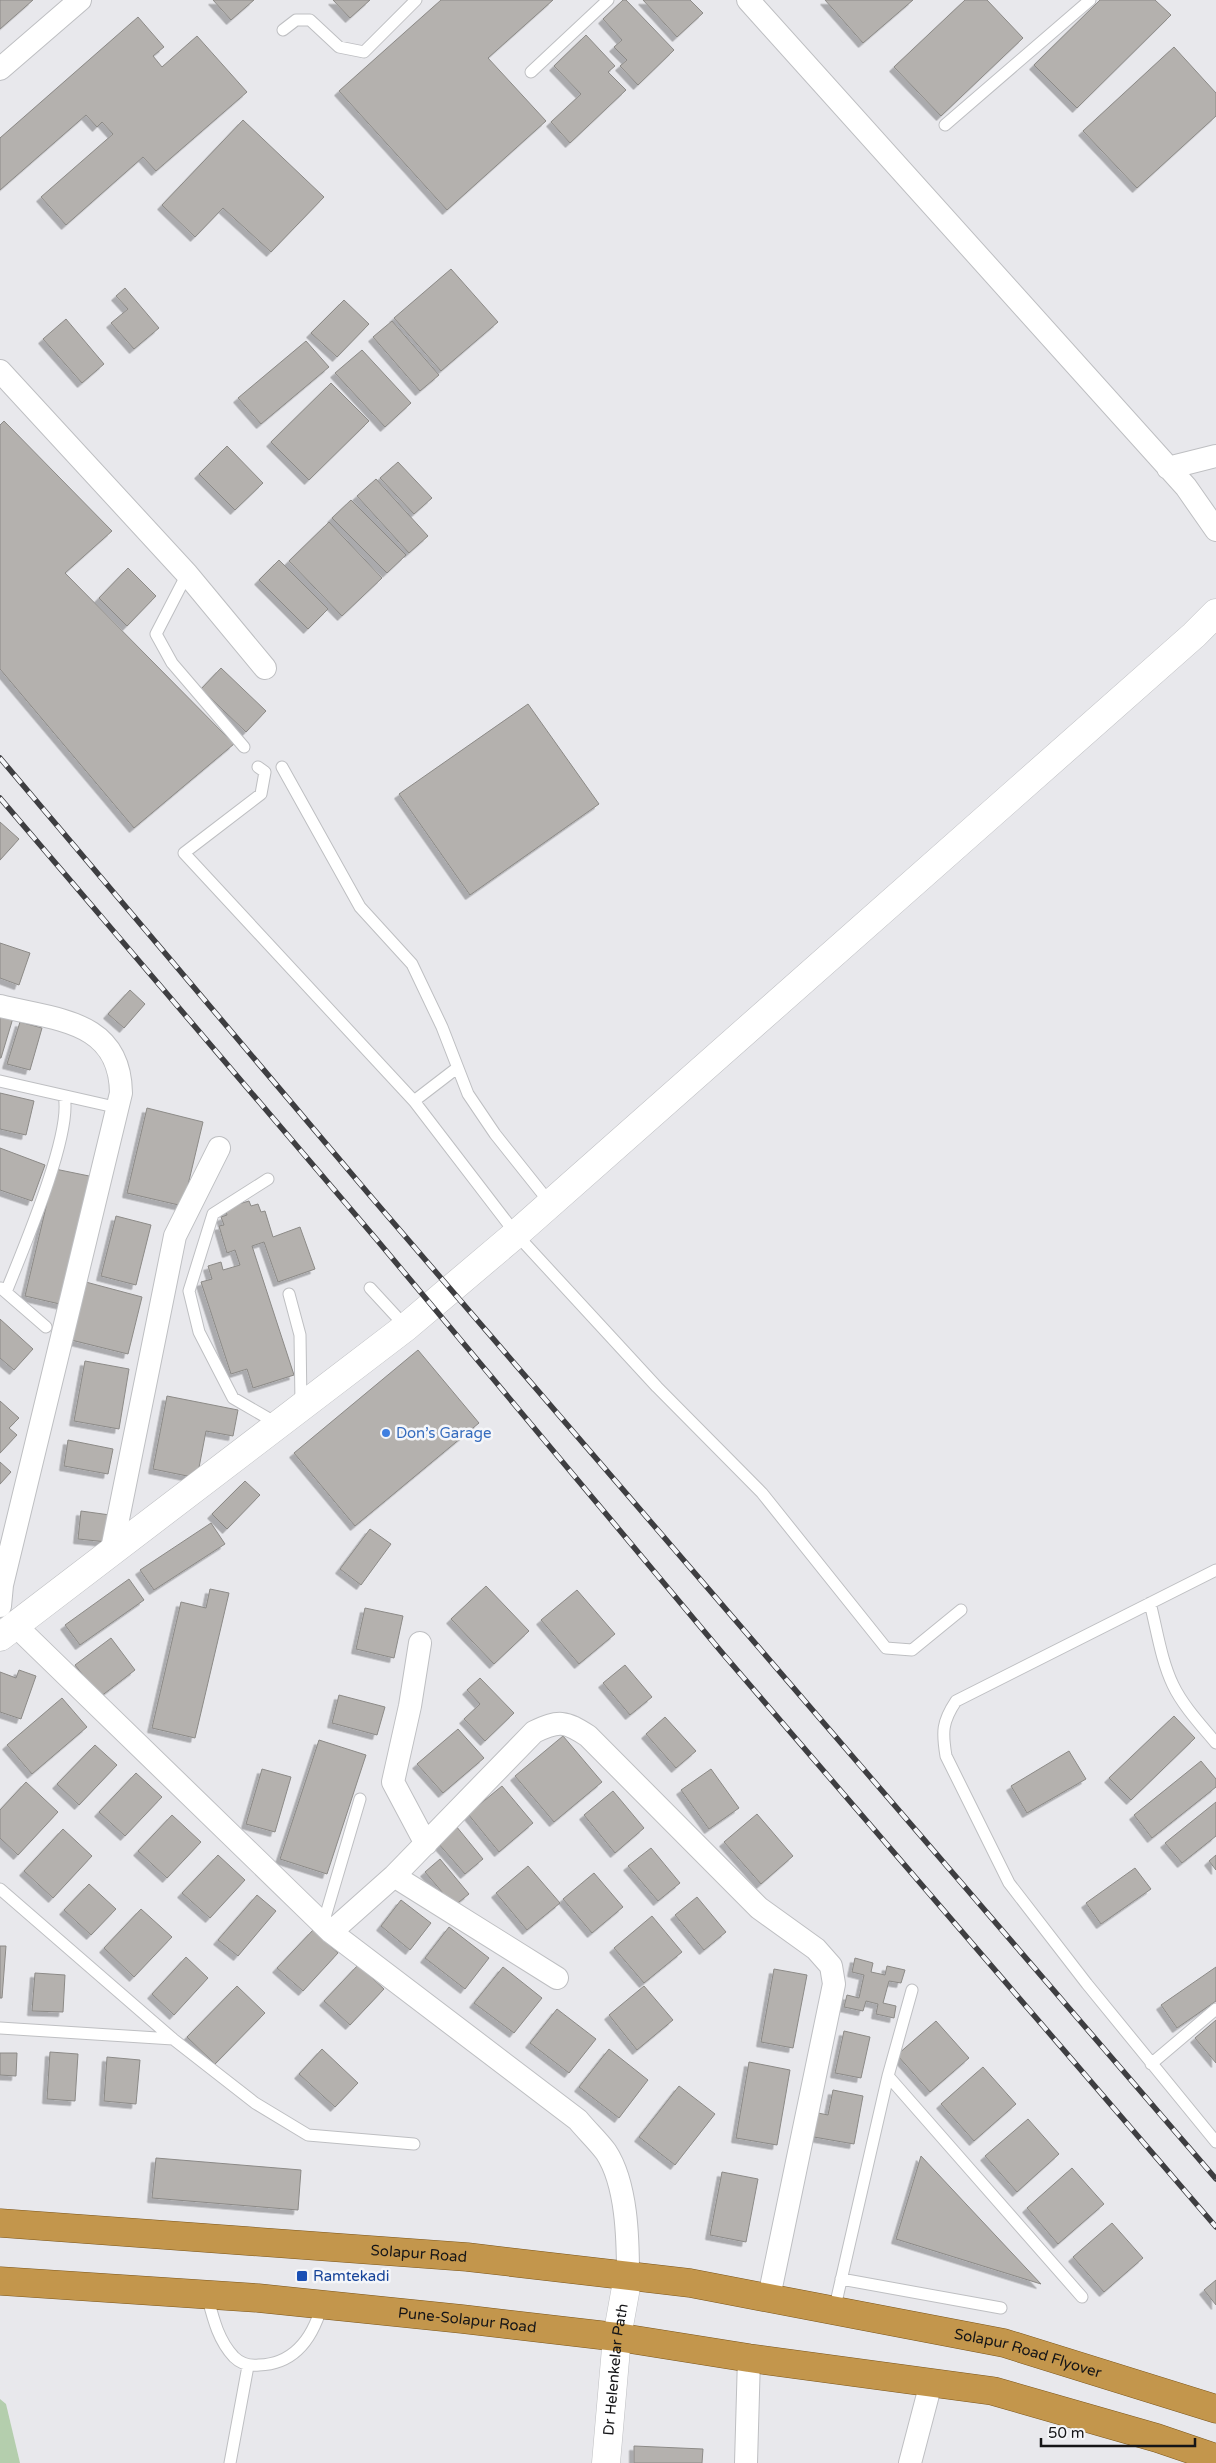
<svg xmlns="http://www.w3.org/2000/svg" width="1216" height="2463" viewBox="0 0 1216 2463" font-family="'Varela Round',sans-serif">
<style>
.green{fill:#b4cead}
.building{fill:#b4b1ae;stroke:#8c8a87;filter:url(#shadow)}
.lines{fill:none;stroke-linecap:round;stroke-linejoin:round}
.service-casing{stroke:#bebfc2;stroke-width:13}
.minor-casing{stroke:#bebfc2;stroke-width:24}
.tertiary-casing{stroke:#bebfc2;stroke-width:29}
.trunk-casing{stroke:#7c571d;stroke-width:29}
.service{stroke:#fff;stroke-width:11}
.minor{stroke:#fff;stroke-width:22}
.tertiary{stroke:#fff;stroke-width:28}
.trunk{stroke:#c3964c;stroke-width:28}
.rail-casing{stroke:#3e3e41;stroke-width:5.5}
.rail{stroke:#f5f6f9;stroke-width:4;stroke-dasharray:11;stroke-linecap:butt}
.shop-dot{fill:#3f7fe0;stroke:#f5f6f9;stroke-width:2}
.transit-dot{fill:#1a4fb4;stroke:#f5f6f9;stroke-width:2}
.labels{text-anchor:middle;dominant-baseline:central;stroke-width:5;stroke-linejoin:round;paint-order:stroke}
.shop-label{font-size:15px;fill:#366cbe;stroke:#f5f6f9;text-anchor:start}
.street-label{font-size:15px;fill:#151517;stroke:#f5f6f9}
.transit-label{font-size:15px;fill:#164399;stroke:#f5f6f9;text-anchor:start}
</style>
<defs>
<filter id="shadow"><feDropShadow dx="-4.5" dy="4.5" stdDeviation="0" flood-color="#0004"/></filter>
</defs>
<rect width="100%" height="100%" fill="#e8e8ec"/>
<path class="green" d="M0,2399L6,2404L20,2463H0Z"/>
<path class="building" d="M0,0H33L0,29Z
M213,0H254L231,20Z
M333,0H370L350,18Z
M441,0H553L488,58L546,121L447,210L339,91Z
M623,0H626L674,50L638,85L620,66L627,60L614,47L622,40L603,19Z
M643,0H690L703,13L677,37Z
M825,0H913L863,43Z
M965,0H987L1023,38L941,116L894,67Z
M1100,0H1155L1171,15L1077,108L1034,65Z
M138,17L164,47L153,56L162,67L197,36L247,92L156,171L143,157L66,225L41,197L113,134L102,122L97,127L86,115L0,190V138Z
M586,35L615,66L608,72L626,90L570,143L551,122L581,94L554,66Z
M1174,47L1216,93V116L1137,188L1083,131Z
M243,120L324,197L271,252L223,208L195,237L162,205Z
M451,269L498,322L441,371L394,318Z
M125,288L159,328L134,349L111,323L128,309L116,296Z
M344,300L369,324L337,357L311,333Z
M66,319L104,364L82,383L43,339Z
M392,321L439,375L420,391L373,337Z
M306,341L329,367L261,424L238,398Z
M362,350L411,403L385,427L335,373Z
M331,383L369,421L309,480L271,442Z
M4,421L112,531L65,573L234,744L134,828L0,669V425Z
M227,446L263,483L235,510L199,474Z
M398,462L432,498L414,514L380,478Z
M376,479L428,536L409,553L357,496Z
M351,500L406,555L387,573L332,518Z
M329,522L382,578L342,616L289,561Z
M279,560L328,609L308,629L259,580Z
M128,568L156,596L127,626L99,598Z
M221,668L266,711L246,732L201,689Z
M528,704L599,804L470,895L399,794Z
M0,822L19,839L0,860Z
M0,943L30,953L19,985L0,978Z
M130,990L145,1004L124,1028L108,1014Z
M0,1014L13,1018L1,1058H0Z
M20,1022L42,1028L30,1070L7,1064Z
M0,1093L34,1101L26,1135L0,1129Z
M147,1108L203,1122L183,1206L127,1193Z
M0,1148L45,1165L32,1201L0,1190Z
M55,1169L94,1177L64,1305L25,1296Z
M249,1201L251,1206L258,1204L261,1212L265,1211L273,1237L300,1227L315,1269L278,1282L264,1242L252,1246L294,1375L253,1388L247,1369L231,1374L201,1282L212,1279L208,1266L221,1262L223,1270L240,1265L235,1250L227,1253L219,1226L224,1225L221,1217L227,1215L225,1208Z
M116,1216L151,1225L136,1285L101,1276Z
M82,1281L142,1297L128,1354L67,1339Z
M0,1319L33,1349L14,1370L0,1358Z
M418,1350L479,1423L355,1526L294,1453Z
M85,1361L129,1369L119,1429L74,1421Z
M167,1396L238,1410L233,1436L206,1431L197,1478L153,1469Z
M0,1401L19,1418L9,1428L17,1435L0,1453Z
M68,1440L113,1449L108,1474L64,1466Z
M0,1462L11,1472L0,1484Z
M245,1481L260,1495L227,1529L212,1514Z
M81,1511L110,1515L107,1542L78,1539Z
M211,1523L225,1544L154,1590L140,1570Z
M370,1529L391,1544L361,1585L340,1569Z
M129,1579L144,1600L80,1645L65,1625Z
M486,1586L529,1631L494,1664L451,1619Z
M210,1589L229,1593L195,1738L152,1728L181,1602L206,1608Z
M577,1590L615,1634L579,1664L541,1620Z
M365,1608L403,1616L394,1658L356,1649Z
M111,1638L135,1670L100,1697L75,1665Z
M625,1665L652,1697L630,1715L603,1683Z
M19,1670L36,1676L21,1719L0,1712V1672L16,1678Z
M480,1678L514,1713L485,1741L464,1719L480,1704L467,1690Z
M339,1695L385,1707L377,1735L332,1723Z
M62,1698L87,1727L32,1774L7,1745Z
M1174,1716L1195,1738L1131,1800L1109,1778Z
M665,1717L696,1751L676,1768L646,1734Z
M458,1729L484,1758L443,1793L417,1764Z
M563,1736L602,1782L554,1822L515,1776Z
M319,1740L366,1755L327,1874L280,1859Z
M95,1745L117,1765L79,1805L57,1784Z
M1069,1751L1086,1779L1027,1813L1011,1786Z
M1201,1761L1216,1779V1787L1152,1838L1134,1815Z
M262,1769L291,1777L275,1832L246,1824Z
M711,1769L739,1808L709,1829L681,1790Z
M136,1773L162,1797L125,1836L99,1812Z
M26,1782L58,1812L18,1855L0,1838V1810Z
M502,1786L533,1823L499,1852L468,1814Z
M613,1791L644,1828L615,1853L584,1815Z
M1216,1802V1836L1182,1863L1165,1843Z
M757,1814L793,1856L761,1884L724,1842Z
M172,1815L201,1842L167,1878L138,1851Z
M456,1826L483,1859L465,1874L437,1842Z
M63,1829L92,1856L53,1898L24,1871Z
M651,1848L680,1883L658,1901L628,1866Z
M218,1855L245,1880L210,1918L182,1893Z
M1216,1855V1870L1209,1861Z
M440,1859L469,1894L454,1906L425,1872Z
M528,1866L560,1903L527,1930L496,1893Z
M1135,1868L1151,1889L1101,1924L1086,1903Z
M594,1873L623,1907L592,1933L563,1899Z
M89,1884L116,1909L91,1935L64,1910Z
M257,1895L276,1911L238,1956L218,1940Z
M697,1897L726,1932L704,1950L675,1915Z
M401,1900L431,1923L410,1950L381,1926Z
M141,1909L172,1937L134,1977L104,1948Z
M652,1916L682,1952L644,1983L614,1948Z
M449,1927L489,1958L465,1989L425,1958Z
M313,1930L338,1953L303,1991L277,1968Z
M0,1946H6L2,1998H0Z
M186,1957L208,1978L174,2015L152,1994Z
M855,1958L873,1963L871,1972L885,1975L887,1966L905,1970L901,1983L889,1981L883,2003L896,2006L894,2018L876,2014L878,2004L866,2001L863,2011L844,2007L847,1995L859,1998L864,1975L852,1972Z
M358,1965L384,1989L350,2025L324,2001Z
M503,1967L542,1998L514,2033L474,2003Z
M1216,1967V2001L1177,2028L1161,2005Z
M774,1969L807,1975L793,2048L761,2042Z
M35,1973L65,1975L63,2012L32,2011Z
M237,1986L265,2013L215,2064L187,2037Z
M644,1986L673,2020L637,2050L609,2015Z
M557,2009L596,2039L569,2073L530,2043Z
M1216,2020V2063L1195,2038Z
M936,2021L969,2058L930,2092L897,2055Z
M844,2031L870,2037L861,2078L835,2073Z
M322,2049L358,2083L335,2107L299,2074Z
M609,2049L648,2080L619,2118L579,2087Z
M50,2052L78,2054L75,2101L47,2099Z
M0,2053H17L16,2076L0,2075Z
M107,2057L140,2060L136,2104L104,2101Z
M749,2062L790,2070L777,2145L736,2138Z
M983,2067L1016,2104L974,2141L941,2104Z
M679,2086L715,2114L675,2165L639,2137Z
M833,2090L863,2096L854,2144L808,2136L813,2112L828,2115Z
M1028,2119L1059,2154L1017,2192L985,2156Z
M921,2156L1041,2284L896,2239Z
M156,2158L301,2170L298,2210L152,2198Z
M1072,2168L1104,2204L1058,2244L1027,2208Z
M722,2172L758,2179L746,2242L710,2235Z
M1112,2223L1143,2258L1104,2292L1073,2257Z
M1216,2280V2305L1204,2290Z
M634,2446L703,2449L702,2463H634Z"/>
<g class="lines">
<g class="service-casing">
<path id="service" d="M283,30L296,20H310L339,47L364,52L416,0
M531,72L608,0
M945,125L1090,0
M187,574L156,634L172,663L244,747
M258,767L265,772L261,794L184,853L414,1101L516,1234L657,1387L762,1493L886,1648L912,1650L961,1610
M282,767L360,907L412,964L442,1027L468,1094L495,1134L550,1203
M0,1081L119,1108
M414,1101L457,1068
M268,1179L213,1214L189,1291L199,1332L233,1398L278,1424
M1,1288L46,1327
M370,1288L406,1327
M6,1292C22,1252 73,1133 64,1096
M289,1294L300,1335L301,1404
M1216,1570L956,1701C942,1722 942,1732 946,1756L1009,1883L1087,1984L1216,2142
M1150,1603C1157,1630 1161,1660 1173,1685C1183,1706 1201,1725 1216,1743
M0,1889L173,2039L255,2103L308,2135L414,2144
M323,1924L360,1799
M0,2028L173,2039
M1151,2064L1216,2009
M888,2076L1082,2297
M841,2279L1001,2308
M207,2295C213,2318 218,2340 234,2357C241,2364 250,2366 259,2365C295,2364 313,2337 322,2305
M834,2311L888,2076L912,1990
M230,2463L248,2366"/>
</g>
<g class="minor-casing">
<path id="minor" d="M748,0L1186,487L1216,530
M0,69L80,0
M0,371L187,574L265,668
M1168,468L1216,456
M0,1006C56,1020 120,1020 121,1093L2,1585L0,1606
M111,1554L175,1236L219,1148
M16,1626L331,1932L578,2120C587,2131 598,2141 606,2152C627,2184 628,2239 628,2276
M420,1643L410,1706L393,1782L426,1844
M394,1876L557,1978
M331,1932L394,1876L534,1732C559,1720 565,1721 588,1736L759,1908L816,1949L831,1966L834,1984L769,2297
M746,2463L749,2358
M910,2463L931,2383"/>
</g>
<g class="tertiary-casing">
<g id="tertiary">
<path d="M0,1637L406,1327L516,1234L1194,635L1216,613"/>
<path id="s1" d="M606,2463L617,2337L628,2276"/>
</g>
</g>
<g class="trunk-casing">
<g id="trunk">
<path id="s2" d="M0,2223L467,2257L690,2283L1004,2343L1216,2409"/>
<path id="s3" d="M0,2281L258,2298L462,2319L617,2337L749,2358L993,2391L1157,2438L1216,2458"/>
</g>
</g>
<use href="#service" class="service"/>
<use href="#minor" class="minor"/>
<use href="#tertiary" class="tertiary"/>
<use href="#trunk" class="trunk"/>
<g class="rail-casing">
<path id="rail" d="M0,758L367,1192L1216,2179
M0,798L377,1240L724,1655L1216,2227"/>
</g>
<use href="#rail" class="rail"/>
</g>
<circle class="shop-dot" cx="386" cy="1433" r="5"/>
<rect class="transit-dot" x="296" y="2270" width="12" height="12" rx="2.5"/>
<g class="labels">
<g class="shop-label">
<text x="396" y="1433">Don’s Garage</text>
</g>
<g class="street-label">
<text stroke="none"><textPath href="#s2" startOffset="420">Solapur Road</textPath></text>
<text stroke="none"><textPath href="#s3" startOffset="469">Pune-Solapur Road</textPath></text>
<text stroke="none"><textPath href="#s2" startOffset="1038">Solapur Road Flyover</textPath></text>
<text stroke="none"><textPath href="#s1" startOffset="94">Dr Helenkelar Path</textPath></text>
</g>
<g class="transit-label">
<text x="313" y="2276">Ramtekadi</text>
</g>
</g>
<path d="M1041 2438v8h154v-8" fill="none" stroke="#151517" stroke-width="2.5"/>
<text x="1048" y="2438" font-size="15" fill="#151517" stroke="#f5f6f9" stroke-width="4" paint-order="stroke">50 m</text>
</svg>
